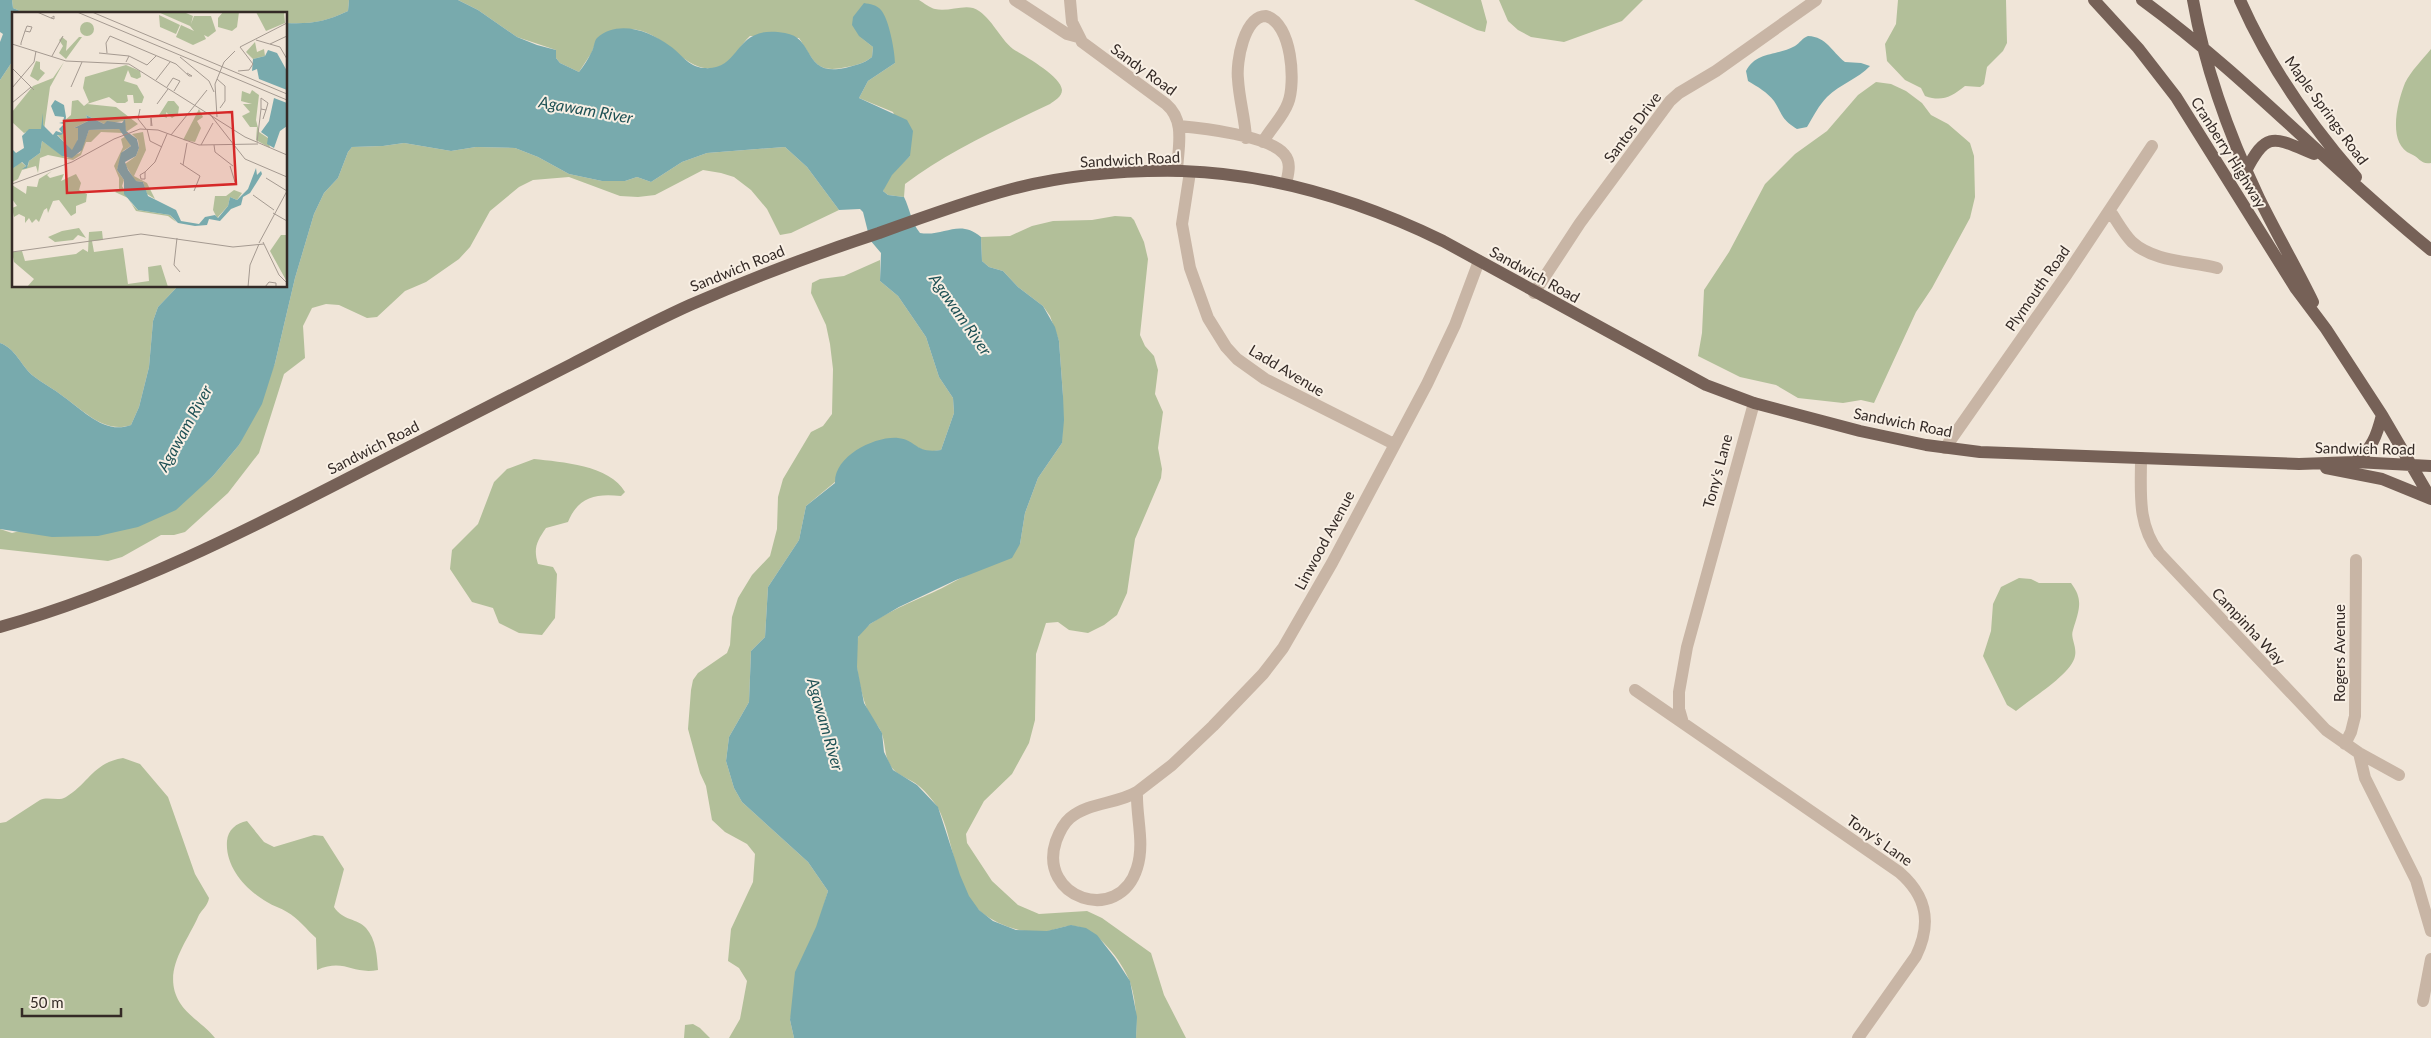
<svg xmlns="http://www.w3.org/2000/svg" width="2431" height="1038" viewBox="0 0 2431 1038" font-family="Lato,sans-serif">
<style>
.green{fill:#b2bf99}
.water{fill:#78aaad}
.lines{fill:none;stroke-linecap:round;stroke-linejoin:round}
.minor{stroke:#c8b5a5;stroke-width:12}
.primary{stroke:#766157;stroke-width:12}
.labels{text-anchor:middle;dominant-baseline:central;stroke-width:4;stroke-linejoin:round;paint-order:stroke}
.street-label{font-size:15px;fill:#342a26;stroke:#f8efe4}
.water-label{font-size:16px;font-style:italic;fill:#1d5054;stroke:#f8efe4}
.inset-road{fill:none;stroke:#a59a91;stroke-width:1}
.view{fill:#d62828;fill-opacity:0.15;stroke:#d62828;stroke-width:2.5}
.inset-edge{fill:none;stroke:#342a26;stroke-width:2.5}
</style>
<rect width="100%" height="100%" fill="#f0e5d8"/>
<path class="green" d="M12,0H349L348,11C324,22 313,24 286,23V14H27L13,8Z
M458,0H919C924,3 930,8 935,9C947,12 962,5 973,8C990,14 999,38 1013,49C1024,56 1061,76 1062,90C1062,97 1054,101 1050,104C1000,128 949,151 905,184L904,197L888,195L883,191C886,177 900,166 910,156L893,112L859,98L868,81L895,63L859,36L873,47L872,57C865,63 857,65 847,67C816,74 815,62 799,38L750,36C741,44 734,60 724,65C686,82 669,29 629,29C619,28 607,36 597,39L592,52L579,72L560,63L556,58V50L517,37L478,10Z
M1414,0H1481L1487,22L1485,32L1477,30Z
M1499,0H1643L1622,21L1564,42L1531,37L1518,30L1508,21Z
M1898,0H2006L2007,43L2003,51L1987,67L1984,84L1980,87L1965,86C1951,97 1942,102 1925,96L1921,88L1905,80L1887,61L1885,44L1896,24Z
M2431,49V163C2421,165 2419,157 2411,154C2387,144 2397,103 2405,83C2411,71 2422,60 2431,49Z
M14,59V286H178L158,307L153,321L149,367L139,407L131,425C105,434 84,411 64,397C54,389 42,383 32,375C21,365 15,348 0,343V80Z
M1876,82L1891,84L1906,91L1922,103L1931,115L1948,124L1970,143L1974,156L1975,197L1970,218L1932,288L1916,312L1874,403L1861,400L1843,403L1798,398L1776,385L1740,377L1698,356L1702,333L1704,290L1729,252L1765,184L1795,154L1827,131L1858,95Z
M404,143L451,151L476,147L515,148L538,157L569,174L602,181H625L637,177L651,182L682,162L707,153L785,147L807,167L839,210L791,233L780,235L767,209L751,190L734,177L721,173L703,170L655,195L638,197L620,196L569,177L533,180L519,187L490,211L470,247L459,259L426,282L405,291L377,317L367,318L339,305L326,304L312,308L303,326L305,358L284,374L259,453L228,493L185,532L174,535H161L122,557L108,561L0,549V529L12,533L202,485L213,476L239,445L275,363L295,278L314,214L324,193L338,178L348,152L352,147L383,146Z
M1115,216L1131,217L1134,220L1144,242L1148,259L1140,335L1145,346L1154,356L1158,370L1155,394L1163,412L1158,448L1162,469L1161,478L1135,539L1127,593L1117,615L1104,625L1088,633L1069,630L1058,622L1046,623L1036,654L1035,720L1029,743L1012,774L984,801L966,834L967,843L992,881L1018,905L1039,914L1087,911L1102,918L1151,953L1164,995L1186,1038H1136C1137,1020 1136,1000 1130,982C1122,961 1097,928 1074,926C1065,925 1056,930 1048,931C1025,935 999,926 981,912C954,890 954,838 938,808C933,800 923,788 915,783C909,779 898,775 893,769C884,759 886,746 882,734C880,727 873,721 870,715C861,698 852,656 858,638C865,618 926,597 944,587C970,574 995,558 1020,544L1025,513L1038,478L1062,443L1063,396L1059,341L1050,316L1043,306L1018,287L1003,271L989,267L982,261L981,237L1010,236L1032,226L1053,221L1092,220Z
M880,260V281L898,296L926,337L939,377L953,398L954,413L941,450L927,452L901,439L835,482L806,506L799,540L768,587L765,637L751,651L749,702L729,737L726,761L734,788L742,802L808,862L828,891L790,1020L794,1038H729L740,1019L747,981L739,968L728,961L731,929L753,882L755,854L747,844L725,832L712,820L706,786L700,773L688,729L691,690L693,680L698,673L727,653L730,645L732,617L738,598L752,575L770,556L777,529L778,497L783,479L811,432L823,426L832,414L833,369L830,344L826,325L811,293L812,283L820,279L844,276Z
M534,459C561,462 610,465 625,492L621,496C596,493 578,497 568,522L546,528C537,541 533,548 538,564L553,567L557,574L555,618L542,635L519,633L499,623L493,608L472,602L450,569L452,550L478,524L494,482L507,469Z
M2019,578L2031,579L2039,583H2071C2084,600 2079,610 2073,630C2070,638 2077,646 2075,656C2072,674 2030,699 2016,711L2007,705L1983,656L1991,631L1993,604L2001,587Z
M123,758L140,764L168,797L195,874L209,898C208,906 201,910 198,917C186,944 161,972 180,1003C189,1017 205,1025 215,1038H0V823L6,822L40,800C49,796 58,802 66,797C89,783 93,763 123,758Z
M247,821L264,842L274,847L314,835L323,836L344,869L334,907C343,921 357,918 366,928C376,939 377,956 378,970C352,975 345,958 317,970L316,938C307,930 298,918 287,912C281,908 273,906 267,902C246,890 225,867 227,841C228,830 236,823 247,821Z
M693,1024L700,1028L710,1038H684L685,1025Z"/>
<path class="water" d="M0,0H12L13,8L27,14H14V59L0,80V42L3,34L0,32Z
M349,0H458L478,10L517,37L537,45L556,50V58L560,63L579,72C584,66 588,59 591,53C594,49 594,41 597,38C618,19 650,31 670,46C682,54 688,67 704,68C743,71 732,23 785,33C816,38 802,77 845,68C855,65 864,64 872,57L873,47L859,36L852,25L853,17L864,3C870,4 877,5 881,10C889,19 895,52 895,63L868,81L859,98L907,120L913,131L910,156L892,175L883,191L888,195L904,197C910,209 911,222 920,233C944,237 959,218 981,237L982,261L989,267L1003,271L1018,287L1043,306L1055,327L1059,341L1063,396L1064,420L1062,443L1038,478L1025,513L1020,544L1012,558L956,580L899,607L870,624L858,637L857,667L864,703L882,733L884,752L893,770L917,785L938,807L960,875L969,896L979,910L993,921L1016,930L1047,931L1071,925L1086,928L1097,935L1115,958L1130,981L1137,1017L1136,1038H794L790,1020L795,972L816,927L828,891L808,862L742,802L734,788L726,761L729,737L749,702L751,651L765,637L768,587L799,540L806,506L835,483C834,456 875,436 898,438C917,440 915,454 941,450L954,413L953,398L939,377L926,337L898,296L880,281L881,253L870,240L863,212L860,209L839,210L807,167L785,147L707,153L682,162L651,182L637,177L625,181H602L569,174L538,157L515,148L476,147L451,151L404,143L383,146L352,147L348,152L338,178L324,193L314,214L295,278L275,363L262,404L239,445L213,476L176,510L138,527L98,536L52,537L0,529V343C15,348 21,365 32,375C42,383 54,389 64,397C84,411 105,435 131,425L139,407L149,367L153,321L158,307L178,286H286V23C312,24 324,22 348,11Z
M1808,36C1827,37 1831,51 1845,62L1861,63L1870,66C1858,79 1840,84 1827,97C1819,105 1813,117 1807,127L1797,129C1781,119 1783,115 1774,101C1767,92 1758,87 1748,81L1746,71C1756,51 1778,56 1795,46C1800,43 1802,38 1808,36Z"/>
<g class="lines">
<path class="minor" d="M1015,0L1067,34L1078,37
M1070,0L1072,22L1082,42L1166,104C1186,121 1178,147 1177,171
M1179,126C1203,128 1269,136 1284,154C1292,163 1288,174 1286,184
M1246,138C1245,118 1239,99 1238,79C1236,62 1244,16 1266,16C1292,23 1296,83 1288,103C1283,117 1270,129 1263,142
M1190,172L1182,224L1190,268L1208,318L1226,347L1237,359L1265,379L1394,444
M2110,211C2117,221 2123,233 2132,242C2154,262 2190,261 2217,268
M1534,293L1580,223L1670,101L1679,93L1716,71L1816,0
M1945,448L2067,274L2152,146
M2141,458C2141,493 2137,524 2159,553L2326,730L2359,753L2399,775
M1635,690L1899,872C1927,896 1932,923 1916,956L1858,1038
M1683,723L1679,709V692L1687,647L1754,403
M2345,744L2351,732L2355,716L2356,560
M2359,753L2365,778L2416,880L2431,931
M1137,792C1117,804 1089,802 1070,818C1063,824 1059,833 1056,841C1037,898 1119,926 1137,868C1145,843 1136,817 1137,792L1172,765L1213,726L1263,674L1283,648L1332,563L1427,384L1455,325L1479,261
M2423,1001L2431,959"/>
<path class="primary" d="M2094,0L2138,48L2176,97L2296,289L2326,329L2382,415L2431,499
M2142,0C2245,75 2332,170 2431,250
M2193,0C2205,69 2229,135 2259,198C2276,233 2296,267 2313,302
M2240,0C2269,66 2309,123 2356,177
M2246,171C2267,129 2275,138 2314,154
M2355,462C2372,449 2377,435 2382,415
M2326,468L2382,479L2431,499
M0,627C128,591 246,531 364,470C433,435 502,399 572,364C611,344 650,323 690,305C752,278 815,254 879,233C923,217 967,201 1012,189C1067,175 1126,170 1182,171C1274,174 1361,201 1443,241L1706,385L1754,403L1860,431L1926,445L1980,452L2299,464L2355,462L2431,466"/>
</g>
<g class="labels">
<g class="street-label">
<text transform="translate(1144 69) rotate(36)">Sandy Road</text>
<text transform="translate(2327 110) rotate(54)">Maple Springs Road</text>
<text transform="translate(1632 127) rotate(-53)">Santos Drive</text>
<text transform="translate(2229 152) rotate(58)">Cranberry Highway</text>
<text transform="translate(1130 159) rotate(-3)">Sandwich Road</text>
<text transform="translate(737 268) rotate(-22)">Sandwich Road</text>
<text transform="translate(1535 274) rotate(29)">Sandwich Road</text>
<text transform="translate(2037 288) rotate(-55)">Plymouth Road</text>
<text transform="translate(1287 370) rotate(31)">Ladd Avenue</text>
<text transform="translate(1903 422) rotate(11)">Sandwich Road</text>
<text transform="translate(373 447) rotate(-27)">Sandwich Road</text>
<text transform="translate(2365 448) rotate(1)">Sandwich Road</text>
<text transform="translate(1717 471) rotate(-75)">Tony's Lane</text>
<text transform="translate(1324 540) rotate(-62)">Linwood Avenue</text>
<text transform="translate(2249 626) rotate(47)">Campinha Way</text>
<text transform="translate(2339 653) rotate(-90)">Rogers Avenue</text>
<text transform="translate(1880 840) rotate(35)">Tony's Lane</text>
</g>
<g class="water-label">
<text transform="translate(586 109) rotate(10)">Agawam River</text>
<text transform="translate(961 314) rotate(55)">Agawam River</text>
<text transform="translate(184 428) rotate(-61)">Agawam River</text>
<text transform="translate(826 724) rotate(74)">Agawam River</text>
</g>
</g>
<g transform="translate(12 12)">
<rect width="275" height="275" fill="#f0e5d8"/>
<path d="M146,0L174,1L181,4L179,12L182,4H199L204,19L196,25L192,23L194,27L181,33L164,25L169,13L182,19L178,14ZM211,0H227L225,15L220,19L206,15V6ZM244,0H272L273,11L254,19ZM147,3L168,13L164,22L148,15ZM68 17a7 7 0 1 1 14 0a7 7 0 1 1-14 0ZM50,25L55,29L54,39L67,25H70L54,47L47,41L51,34L47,28ZM243,30L245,40L252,37L253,44L241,47L234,40ZM24,49L28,50V57L33,61L26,69L18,64ZM52,50L38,75L32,118L23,117L12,121L0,110V100L21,74L41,66ZM114,53L128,59L129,65L125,67L119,65L116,58L112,69L125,73L132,85L130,91H122L121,83H115L116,89L113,91H105L97,85L75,92L104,95L126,112L114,120L112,109L92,112L74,103L76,109L62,116H66V127L62,138H59L45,122H51L52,109L59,103L60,89L66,88L72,94L77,90L71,76L73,65ZM240,78L247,83L244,108L247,120L256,126L258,136L244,128L245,115H238L230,104L238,100L231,92H240L229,89L230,79L238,82ZM156,89H162L167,95L166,102L160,106L154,100L155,106L147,103ZM187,97L191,105L185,109L189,116L183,130L171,128ZM107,117L111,121L89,120L79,130H74L69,143L61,148L36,143L28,146L26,161L24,154L10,158L6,167L0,170V157L9,150L14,154L11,156L16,154L17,149L28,141L30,129L54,146L68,141L77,118ZM131,120L134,138L122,164L135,171L143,187L135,182L131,170L123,169L113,152L124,144L127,136L126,128L120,122ZM114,124L119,134L111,139L105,158L112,168L110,174L120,192L126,198L158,203L164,210L156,204L124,199L116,186L103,180L107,177V166L102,154L111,135L109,127ZM40,159L35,163L38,166L52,162L49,169L64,162L69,171L67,178L75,182L74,190L64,194V201L59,204L47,188L41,189L36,201L35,196L32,198L27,210L24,207L20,211L17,206L13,211V205L7,202L2,205L0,196L5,194L0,187V173L14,182L15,174L25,175L27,167ZM222,178L230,181L225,188L218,185L216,194L205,206L201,198L203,184H214ZM67,216L74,226L66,223L61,228L43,230L36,225L50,219ZM90,219L91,228L80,229L82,240L111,236L116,272L137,269L136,255L149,253L156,275H15L22,267L2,250L0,240L10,239L13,249L64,242L71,237L76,240L77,220ZM269,223H275V270L258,239Z" fill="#b2bf99"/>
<path d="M256,38L265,41L275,59V78L247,67L245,57L240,59L241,47L253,44ZM262,86L275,91V114L268,119L262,136L255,132L256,125L249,120L257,109ZM43,88L52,93L54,105L52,121L49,123H45L60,138L66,127V116H62L76,109L74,103L92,112L95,109L110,111L113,107L114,119L125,127L127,136L124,144L113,150L116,158L124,169L131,170L136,184L164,198L169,209L187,212L193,205L203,203L206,206L216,194L218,185L225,188L236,177L244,156L245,163L249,159L250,162L238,181L231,185L229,193L219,197L208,209L197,207L195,213L183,214L166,211L158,203L126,198L112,182V168L105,158L109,141L119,134L107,117L77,118L70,138L60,146L50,144L30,129L28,141L17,149L15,156L10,157L14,154L10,150L0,157V137L4,141L12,136L10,124L17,117H29L31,101V113L41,123L44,119L50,121L47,117L52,112L47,111L51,110L52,105L43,104L39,94Z" fill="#78aaad"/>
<path class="inset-road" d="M25,0L39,6L42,4V7L39,6M65,0L275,88M80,0L275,82M244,28L268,35L275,47M0,32L54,49L117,52L233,125L275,143M258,32L275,24M9,33V31L13,19L15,14L20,15L18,20L13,19M228,35L275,11M87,41L117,44M95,41L94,31L98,24L164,52L177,64H180L175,61M40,44L51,24M168,45L197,69L202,80M114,50L117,44L135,53L144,44M0,56L22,78M226,59L237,58L241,52L228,35M205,67L213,74V89L208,96M144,68L158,50M59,75L70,50M155,75L161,66L168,69L162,79M0,76L22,50L24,39M0,91L19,75M145,92L156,77M128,97L126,107L134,117M249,97V86L256,91L254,98M197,101L233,147L275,165M205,105L203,72L212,50L223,39M139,114V106L140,114M135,117L138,129L150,135M159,123L195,78M245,130L249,97L254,98L251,107M189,133L201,111M202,133L203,140L221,154M168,151L188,164L182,179M171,153L175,131M218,154L223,170M133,160L128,163L129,167H133V160L143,150L155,122M254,166L275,179M0,172L60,150L102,127L128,117L146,118L187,133L246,132M241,183L262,198M261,201L275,209M165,226L162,253L168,260M251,230L267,263L275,271M247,231L275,179M0,240L129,222L221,235L252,232M236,275L238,253L247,232M253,275L257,270L264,271V275"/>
<path class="view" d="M220,100L224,172L55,181L52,109Z"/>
<rect width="275" height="275" class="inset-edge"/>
</g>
<path d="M22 1008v8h99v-8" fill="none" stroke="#342a26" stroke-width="2.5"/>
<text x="30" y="1008" font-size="15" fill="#342a26" stroke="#f8efe4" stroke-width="4" paint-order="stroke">50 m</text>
</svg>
